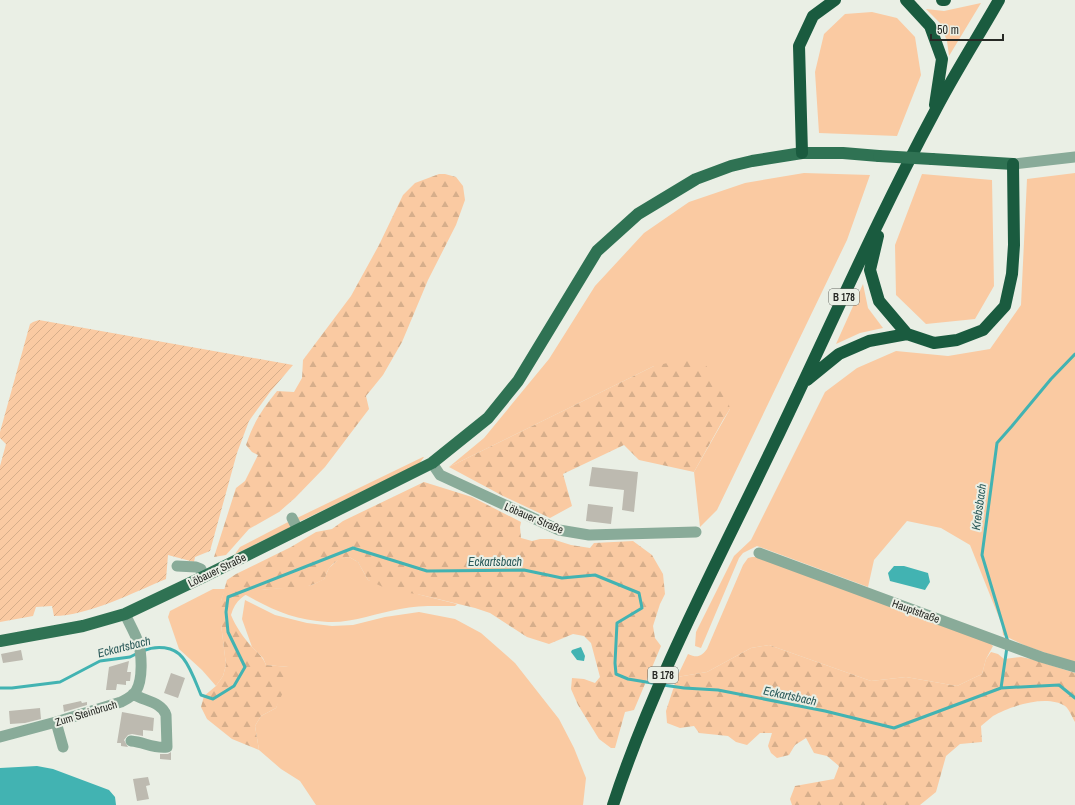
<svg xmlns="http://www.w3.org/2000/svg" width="1075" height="805" viewBox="0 0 1075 805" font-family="'Archivo Narrow',sans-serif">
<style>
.green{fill:#facaa2}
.forest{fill:url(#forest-firs)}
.garden{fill:url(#garden-furrows)}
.water{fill:#42b3b2}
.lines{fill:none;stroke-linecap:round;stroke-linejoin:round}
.stream{stroke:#42b3b2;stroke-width:3}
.building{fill:#bdbab0}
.minor{stroke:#89ab99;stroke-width:11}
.major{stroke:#2f7253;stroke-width:12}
.highway{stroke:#1a5b3f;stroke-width:12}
.major-bridge{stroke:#2f7253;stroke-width:12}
.labels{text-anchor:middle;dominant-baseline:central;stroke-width:4;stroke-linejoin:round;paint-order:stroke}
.shield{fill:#eaefe5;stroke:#62645f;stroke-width:1}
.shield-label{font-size:10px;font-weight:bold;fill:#272925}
.street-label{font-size:11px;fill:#272925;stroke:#eaefe5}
.water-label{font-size:12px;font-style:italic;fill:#2b5a5a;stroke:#eaefe5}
</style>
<defs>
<pattern id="forest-firs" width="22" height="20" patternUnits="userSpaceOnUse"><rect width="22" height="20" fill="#facaa2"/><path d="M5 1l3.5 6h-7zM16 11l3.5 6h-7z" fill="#d6ae8b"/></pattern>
<pattern id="garden-furrows" width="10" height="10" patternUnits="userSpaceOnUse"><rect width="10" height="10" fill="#facaa2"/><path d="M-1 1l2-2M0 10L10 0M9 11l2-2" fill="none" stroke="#d6ae8b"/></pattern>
</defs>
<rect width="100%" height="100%" fill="#eaefe5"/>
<path class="green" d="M981,3L949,56L947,41L940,23L926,9L944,11Z
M872,12L897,18L915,37L921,75L897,136L819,133L815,72L824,34L845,14Z
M804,173L870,175L847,240L717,510L700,527L694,472L730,409L654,366L449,467L484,438L549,359L595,286L644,233L689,202L745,183Z
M1075,173V663L1026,646L1003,635L1002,625L970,545L941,528L907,521L874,560L868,587L757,546L743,553L739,558L701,648L695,646L696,632L734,556L751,540L825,392L857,368L896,351L948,356L990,349L1021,305L1027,179Z
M922,174L992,180L994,286L975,319L926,324L896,295L895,245Z
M863,284L868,308L883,328L860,333L836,344Z
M423,457H424L419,464L303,520L300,521L297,518Z
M290,521L291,525L289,528L235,554L240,547Z
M349,557L358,562L368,580L421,595L457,604L455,606C437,606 418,605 400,609C376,613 353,623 328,622C294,620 273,610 244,594L257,590L298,587L312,585L324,579L329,568L339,559Z
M752,557H761L982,637L993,646L986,659L982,674L957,686L906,677L871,681L769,645L751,648L707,672L677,677L688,654C697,658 701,657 707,649L743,565L748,558Z
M213,589H225L221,601V624L226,665L223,676L216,686L202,670L179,649L168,617L170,611Z
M245,600L275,615L307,623L332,626L353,625L385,617L419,612L455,619L481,633L515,663L559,719L574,748L586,778L583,805H316L300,781L281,769L259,750L255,726L261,716L276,708L289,667L266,665L263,658L252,647L242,619Z"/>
<path class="forest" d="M439,174H445L456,177L463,186L465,200L456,225L428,280L402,342L383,375L366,396L369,409L325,467L295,498L279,512L249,529L226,555L214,557L236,488L245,481L258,455L252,452L246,445C254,421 262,410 277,391L294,392L302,378L303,360L351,296L379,245L403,195L415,183Z
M685,359L705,364L727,397L730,409L723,420L694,472L639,460L624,445L563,474L572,506L550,518L503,496L449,467L654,366Z
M424,482L472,497L521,522L520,527L521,538L532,541L540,539H552L571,545L590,548L594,543L633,541L652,555L663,574L665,594L660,604L653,626L655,638L661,646L634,710L625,712L615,748H611L599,739L578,705L571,689L572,678L584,679L595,683L600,677L591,643L584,636L573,634L549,644L527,637L490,613L475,608L421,595L387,589L368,580L358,562L349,557C339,559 332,562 327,572C326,575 325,578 323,580C320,581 317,583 314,584C287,596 242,576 231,615C236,627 243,637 252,647C258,653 263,657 266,665L289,667L292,672L276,708L261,716L255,726L259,750L232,739L207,719L201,707L204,696L216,686L223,676L226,665L221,624V601L227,580L236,574L291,547L316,532L332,529L343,521Z
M769,645L871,681L906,677L957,686L982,674L986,659L991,652L998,654L1004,659L1021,657L1031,659L1075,673V722C1072,717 1069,709 1065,706C1047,694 1010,706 993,716C989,719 985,723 981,726L982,742L960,744L946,756L936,792L920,805H792L790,799L795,786L834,779L839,766L827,756L814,753L806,738L795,745L789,755L777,758L771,753L768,746L772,733H760L747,745L736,742L728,736L699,733L694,726L680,728L667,723L666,711L677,677L707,672L751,648Z"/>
<path class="garden" d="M39,320L293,365L270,392L249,421L237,453L210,551L195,557L194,562L168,555L166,579C135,592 87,616 54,616L52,606L36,607L33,616L0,622V466L6,444L0,438V432L30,324L33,322Z"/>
<path class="water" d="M894,566H904L928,573L930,582L925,590L890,581L888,573Z
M581,647L585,656L584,661L577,660L571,652L572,650Z
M37,766L53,769L109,790L115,797L116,805H0V768Z"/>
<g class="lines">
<path class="stream" d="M1008,642L982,555L997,443L1012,426L1051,379L1075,354
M143,651C156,645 174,646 183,658C191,668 196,683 201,695L213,699L234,686L245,667L228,632L226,612L228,597L353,548L427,571L524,570L562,578L595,575L639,593L642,608L617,623L615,663L616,674L628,679L658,684
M663,685L684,688L718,690L825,711L894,728L1001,688L1059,685L1075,698
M0,688H12L60,682L100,661L130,657L138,653
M1001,688L1007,647"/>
</g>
<path class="building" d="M592,467L638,472L634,512L622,510L624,490L589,486Z
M588,504L613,507L611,524L586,521Z
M21,650L23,660L3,663L1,654Z
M129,661L127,672H131L130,681H126V685L117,684L116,690H106L109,667Z
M171,673L185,678L178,698L164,693Z
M81,701L82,703L87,702V705L64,712L63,705Z
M40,708L41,719L25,723L10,724L9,711Z
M122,712L154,718L153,731L143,730V736L132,734L128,735L124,740L128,747L121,746V743H117Z
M171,752V760L160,759V754H168Z
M148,777L150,785L146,786L149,799L137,801L133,779Z"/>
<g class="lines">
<path class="minor" d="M1013,164L1075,157
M432,463L440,475L559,530L589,535L696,532
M292,518L298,530
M759,553L1041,657L1075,667
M177,566L196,567L201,569L203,577
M56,722L63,747
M0,737L56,722L121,702C127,699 132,697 136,691C143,680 142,654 138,642C135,633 129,623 125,614
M131,741C144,742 154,749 167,747L166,715C162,702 144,701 133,694"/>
<path class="major" d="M932,159L1013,164
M0,641L83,626L125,614L203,577L432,463L488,418L518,381L597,251L638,214L696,179L731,166L752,161L802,153H843L879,156"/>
<path class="highway" d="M906,0L930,26L942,59L935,105
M942,0H945
M802,153L799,46L813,16L835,0
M878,236L870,270L879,301L907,334
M807,380L839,354L869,341L907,334L934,343L957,340L983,330L1005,306L1012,274L1014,245L1013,164
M613,805C654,680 717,563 774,444C827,334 876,221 934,113C954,74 978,37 999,0"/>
<path class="major-bridge" d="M879,156L932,159"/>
</g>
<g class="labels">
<g class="shield">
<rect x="829" y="289" width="30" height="16" rx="3"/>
<rect x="648" y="667" width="30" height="16" rx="3"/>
</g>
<g class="shield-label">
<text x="844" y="297">B 178</text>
<text x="663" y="675">B 178</text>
</g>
<g class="street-label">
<text transform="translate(534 518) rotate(23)">Löbauer Straße</text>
<text transform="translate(217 570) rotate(-26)">Löbauer Straße</text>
<text transform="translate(916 611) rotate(20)">Hauptstraße</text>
<text transform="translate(86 713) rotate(-17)">Zum Steinbruch</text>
</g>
<g class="water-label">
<text transform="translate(979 507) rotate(-82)">Krebsbach</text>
<text x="495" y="562">Eckartsbach</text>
<text transform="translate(124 647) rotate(-14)">Eckartsbach</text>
<text transform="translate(790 696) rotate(12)">Eckartsbach</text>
</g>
</g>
<path d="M931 34v6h72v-6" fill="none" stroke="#272925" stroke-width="2"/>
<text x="937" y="34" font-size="12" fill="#272925" stroke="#eaefe5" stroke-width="3" paint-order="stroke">50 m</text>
</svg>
